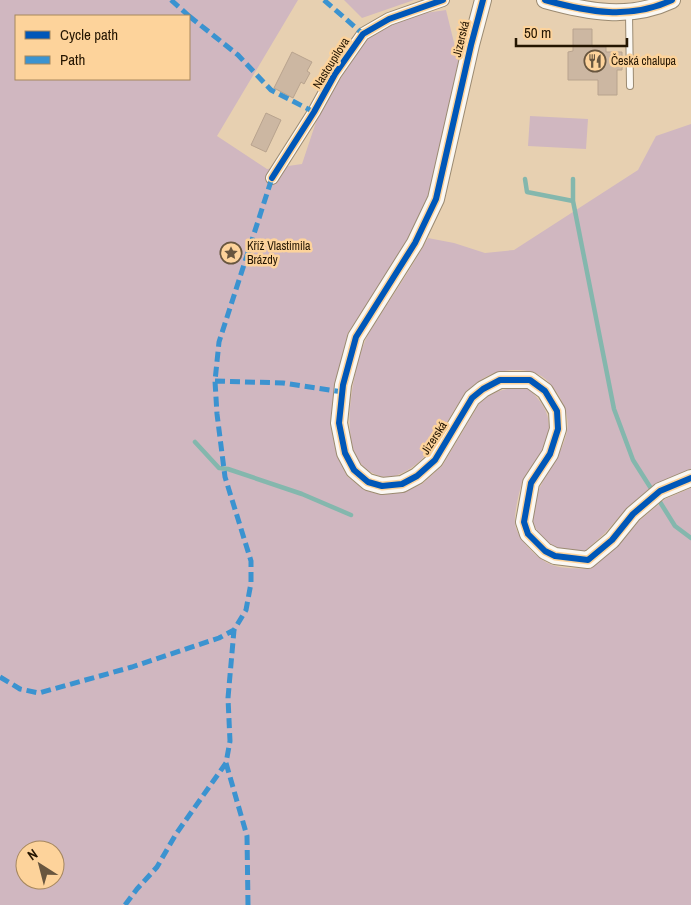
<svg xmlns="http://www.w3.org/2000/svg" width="691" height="905" viewBox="0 0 691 905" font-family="'Archivo Narrow',sans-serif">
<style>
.green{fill:#d0b7c0;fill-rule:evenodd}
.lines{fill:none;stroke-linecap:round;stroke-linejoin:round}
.stream{stroke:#84b7ad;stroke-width:4.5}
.building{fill:#ccb7a2;stroke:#b8a38e}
.service-casing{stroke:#9b8a71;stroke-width:8}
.minor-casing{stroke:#9b8a71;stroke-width:14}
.tertiary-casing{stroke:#9b8a71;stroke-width:18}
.service{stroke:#fbf8f3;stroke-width:6}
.minor{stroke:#fbf8f3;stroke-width:12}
.tertiary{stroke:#fbf8f3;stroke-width:16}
.quiet{stroke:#3b93d0;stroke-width:5;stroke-dasharray:10 5;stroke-linecap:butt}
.cycleway-casing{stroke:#fdd39b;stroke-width:9}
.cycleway{stroke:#0057b8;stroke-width:6}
.labels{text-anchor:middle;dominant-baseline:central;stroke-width:5;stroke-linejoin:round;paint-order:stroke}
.street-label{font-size:12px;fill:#241501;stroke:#fdd39b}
.poi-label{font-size:12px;fill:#241501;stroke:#fdd39b;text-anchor:start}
</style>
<rect width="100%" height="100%" fill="#e7d0b1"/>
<path class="green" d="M0,0H298L217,136L267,169L302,164L319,113L365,39L387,26L412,15L446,10L459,63L430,198L399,255L348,333L335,384L330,424L337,456L347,476L364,490L381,495L405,492L422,484L442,466L479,404C494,390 508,387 527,388C549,406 556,427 541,452C536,461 529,469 524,478C520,486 514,514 515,523C516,538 538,560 552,565C563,569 578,568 590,569L618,546L640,520L665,499L691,488V905H0ZM16,16H189V79H16ZM25,850H55V880H25Z
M344,0H414L362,18Z
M530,116L588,119L586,149L528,146Z
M691,124V469L655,484L627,508L605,533L585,551C577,550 567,550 559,548C549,545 535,532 533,522C532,515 537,492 541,485C550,467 563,452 567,431C570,416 562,398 552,386C544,375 533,371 520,370C447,367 455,449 402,473C388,480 375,477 364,467C338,444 353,370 365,341C369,331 377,321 382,312C398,288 414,263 428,238L454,243L485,253L514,250L638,170L656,136Z"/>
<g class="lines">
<path class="stream" d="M525,179L527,192L573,201L614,409L633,460L652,490
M573,201V179
M195,442L219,468L228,469L302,494L351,515
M660,502L675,526L691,538"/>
</g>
<path class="building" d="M573,29H592V47H606V52H622V70H617V95H598V80H568V52L573,51Z
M292,52L312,62L307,71L310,73L304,84L301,82L293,98L274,88Z
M266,113L281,120L266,152L251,145Z"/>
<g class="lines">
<g class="service-casing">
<path id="service" d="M629,13L630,86"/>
</g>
<g class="minor-casing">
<path id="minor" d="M272,178L314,112L335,74L363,34L389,19L443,0"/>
</g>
<g class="tertiary-casing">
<path id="tertiary" d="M483,0L471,45L436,199L415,243L356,337L343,385L339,423L345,453L354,470L368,482L382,486L402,484L417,476L435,460L472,398L483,389L500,380H530L545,391L557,411L558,429L550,454L531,483L524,522L528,534L545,551L555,556L588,560L612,540L633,514L660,491L691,478
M545,0C588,12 630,20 672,0"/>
</g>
<use href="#service" class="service"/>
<use href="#minor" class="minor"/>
<use href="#tertiary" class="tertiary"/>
<path class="quiet" d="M171,0L189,16
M324,0L363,34
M189,16L238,55L271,90L314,112
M215,381L283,383L343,392
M0,677L20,689L39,693L132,667L219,638L234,630
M226,763L247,836L248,905
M125,905L137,889L157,867L176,834L226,763L230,741L228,698L234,630L246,610L251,583V561L225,477L217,414L215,381L219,342L272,178"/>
<g class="cycleway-casing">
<path id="cycleway" d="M483,0L471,45L436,199L415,243L356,337L343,385L339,423L345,453L354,470L368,482L382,486L402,484L417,476L435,460L472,398L483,389L500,380H530L545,391L557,411L558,429L550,454L531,483L524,522L528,534L545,551L555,556L588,560L612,540L633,514L660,491L691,478
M545,0C588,12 630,20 672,0
M272,178L314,112L335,74L363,34L389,19L443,0"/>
</g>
<use href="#cycleway" class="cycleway"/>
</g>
<defs>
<g id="restaurant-ring" transform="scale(1.125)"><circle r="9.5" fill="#fdd39b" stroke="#68563f" stroke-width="1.5"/><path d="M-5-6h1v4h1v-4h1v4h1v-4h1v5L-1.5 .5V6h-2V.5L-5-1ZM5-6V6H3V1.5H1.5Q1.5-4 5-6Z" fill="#68563f"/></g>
<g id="sight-ring" transform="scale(1.125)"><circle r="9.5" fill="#fdd39b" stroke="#68563f" stroke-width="1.5"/><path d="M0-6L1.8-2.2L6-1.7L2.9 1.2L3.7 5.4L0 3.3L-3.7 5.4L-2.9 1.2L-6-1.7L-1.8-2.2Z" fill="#68563f"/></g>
</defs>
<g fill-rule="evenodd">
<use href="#restaurant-ring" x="595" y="61"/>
<use href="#sight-ring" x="231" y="253"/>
</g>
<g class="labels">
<g class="street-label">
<text transform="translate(461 39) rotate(-76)">Jizerská</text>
<text transform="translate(331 63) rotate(-58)">Nastoupilova</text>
<text transform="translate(434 438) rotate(-57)">Jizerská</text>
</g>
<g class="poi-label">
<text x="611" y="61">Česká chalupa</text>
<text x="247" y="246">Kříž Vlastimila<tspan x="247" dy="14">Brázdy</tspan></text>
</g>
</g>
<rect x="15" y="15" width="175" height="65" fill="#fdd39b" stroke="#a6875d"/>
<rect x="25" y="31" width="25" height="8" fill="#0057b8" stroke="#a6875d"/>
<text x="60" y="40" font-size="15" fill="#241501">Cycle path</text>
<rect x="25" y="56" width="25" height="8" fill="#3b93d0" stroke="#a6875d"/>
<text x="60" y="65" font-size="15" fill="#241501">Path</text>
<g transform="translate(40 865) rotate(324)"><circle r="24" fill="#fdd39b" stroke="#a6875d"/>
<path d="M0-4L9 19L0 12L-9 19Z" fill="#68563f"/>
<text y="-8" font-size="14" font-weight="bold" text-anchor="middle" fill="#241501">N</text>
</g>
<path d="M516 38v8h111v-8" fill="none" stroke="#241501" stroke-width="2.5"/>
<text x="524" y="38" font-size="15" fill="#241501" stroke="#fdd39b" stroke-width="4" paint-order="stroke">50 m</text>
</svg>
